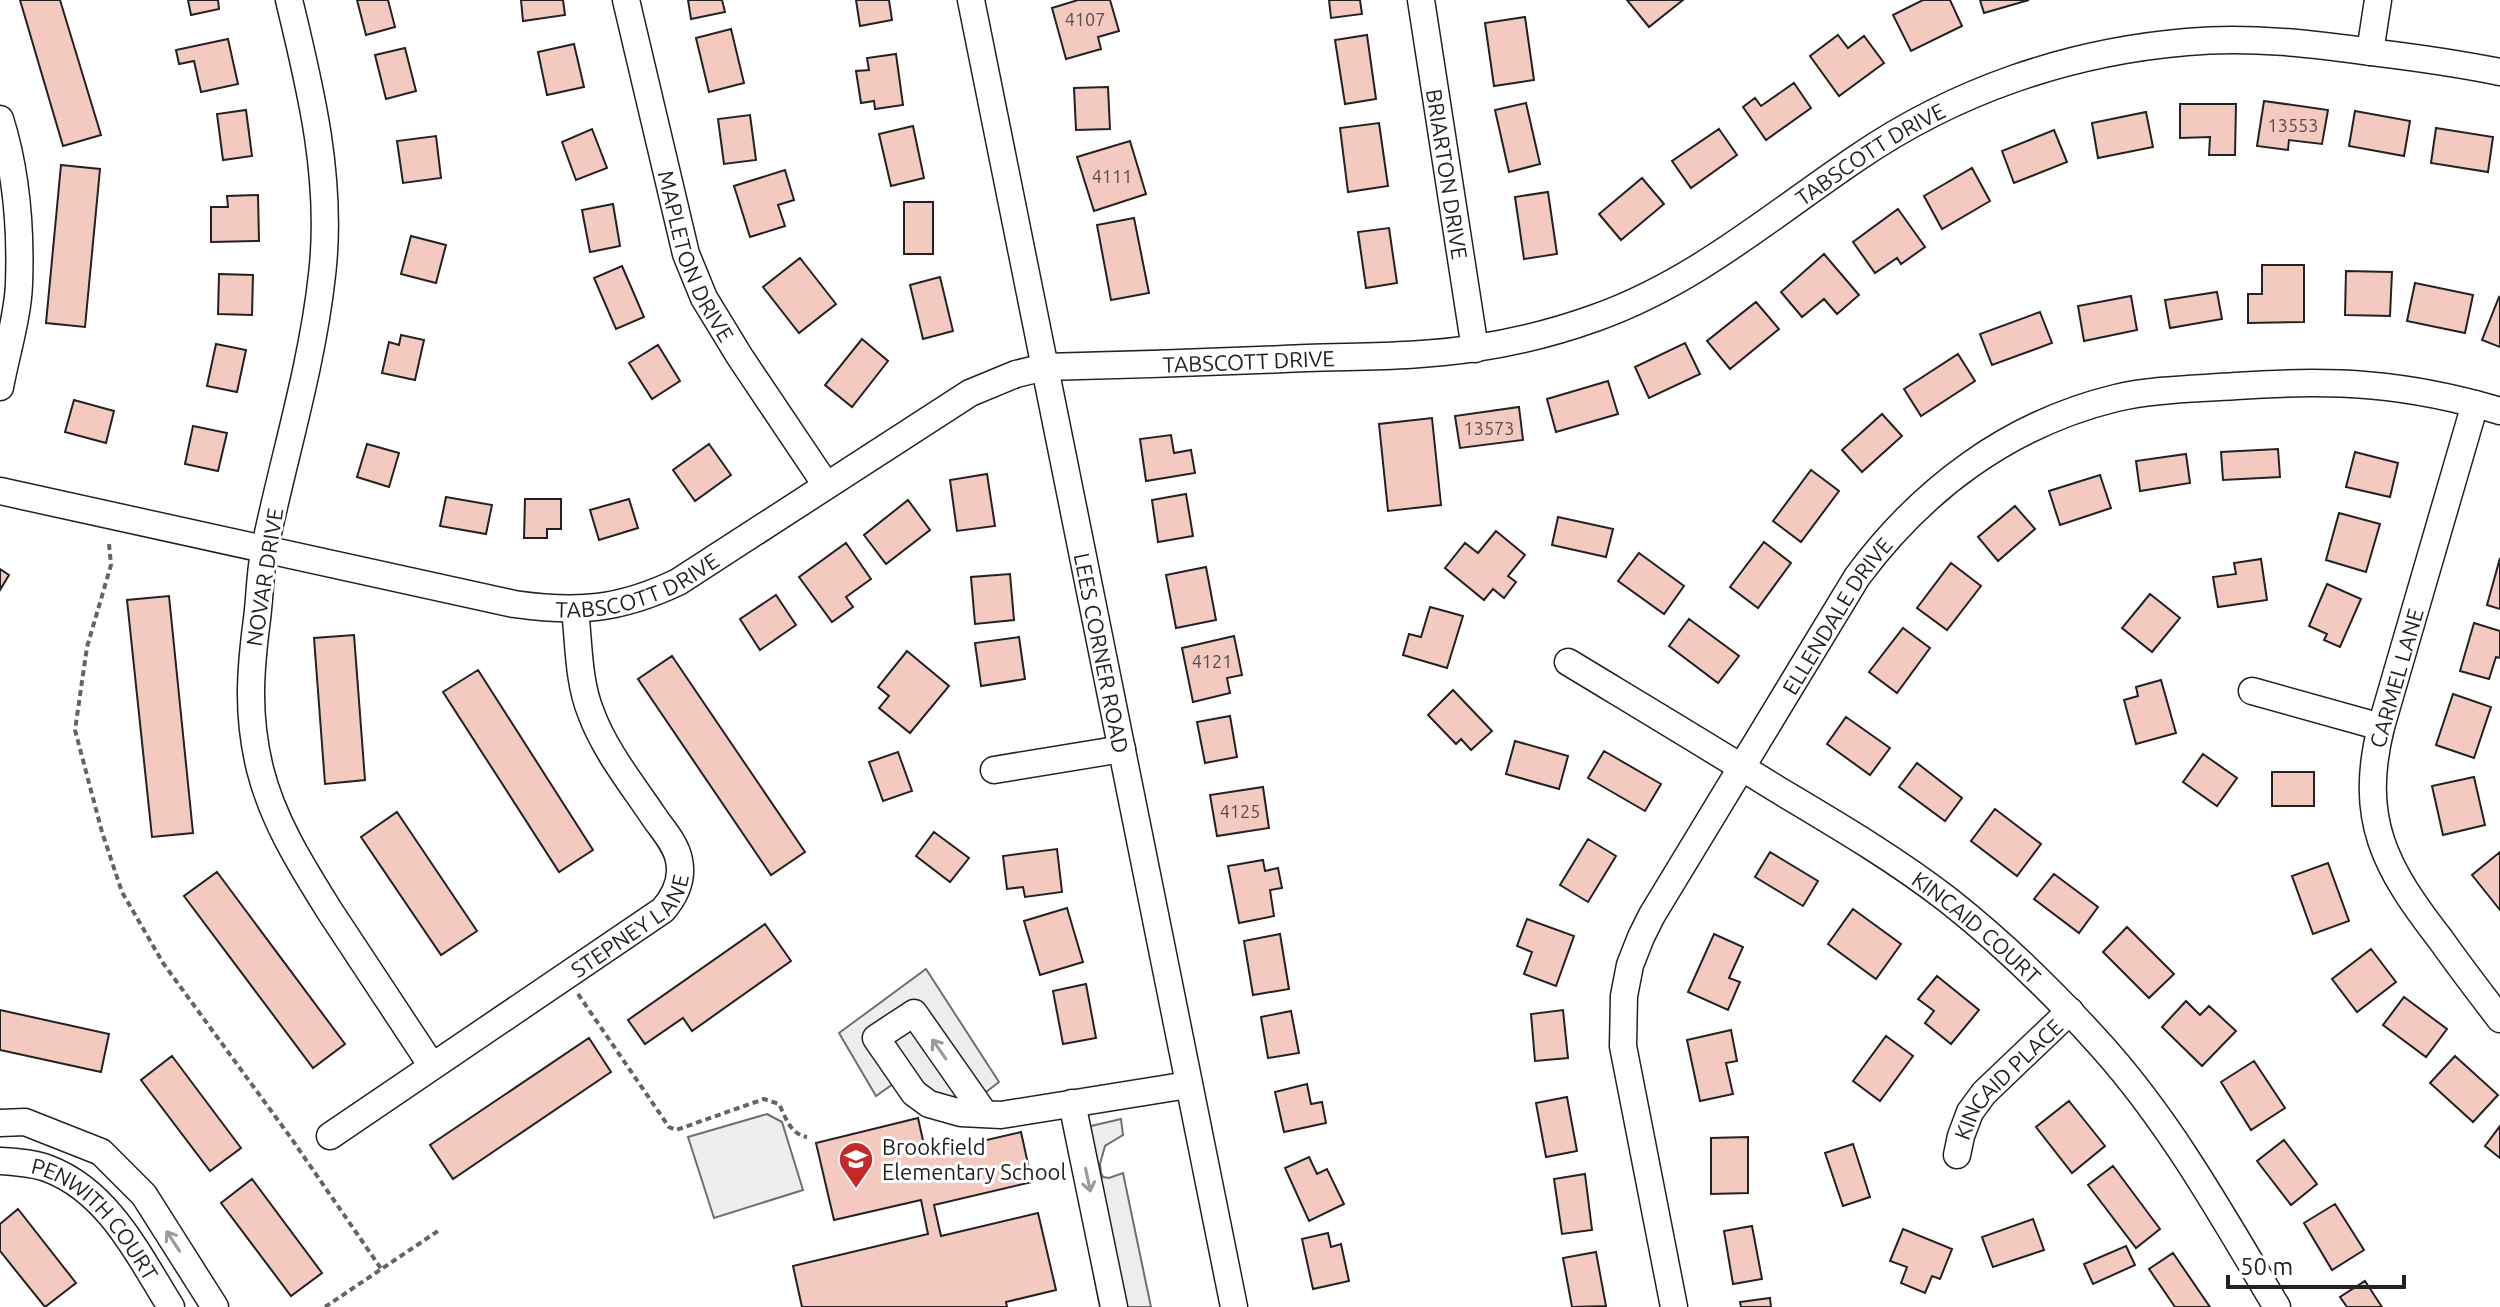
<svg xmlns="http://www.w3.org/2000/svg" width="2500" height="1307" viewBox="0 0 2500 1307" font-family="Ubuntu,sans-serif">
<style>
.green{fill:#eee;stroke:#6f6f6f;stroke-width:2}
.parking{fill:#ededed;stroke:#6f6f6f;stroke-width:2}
.building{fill:#f3c9c0;stroke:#222;stroke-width:2}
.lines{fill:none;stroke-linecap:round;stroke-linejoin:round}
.minor-casing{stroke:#222;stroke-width:29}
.path{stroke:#646464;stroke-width:4;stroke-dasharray:6 4;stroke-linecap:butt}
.minor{stroke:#fff;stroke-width:26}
.oneway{stroke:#9c9c9c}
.labels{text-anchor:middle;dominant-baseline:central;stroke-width:6;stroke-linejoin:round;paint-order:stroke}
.number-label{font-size:18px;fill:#564c4a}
.street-label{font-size:22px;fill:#222;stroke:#fff}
.poi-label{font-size:22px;fill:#222;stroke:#fff;text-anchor:start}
</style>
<rect width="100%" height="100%" fill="#fff"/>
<path class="green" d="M767,1114L782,1122L803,1190L714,1218L688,1137Z"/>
<path class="parking" d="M926,969L999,1082L986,1092L946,1098L929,1090L910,1072L876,1096L839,1033Z
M1121,1119L1123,1135L1105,1146L1100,1164L1101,1173L1103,1177L1109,1178L1123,1173L1151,1307H1100L1073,1166L1084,1131L1091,1126Z"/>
<path class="building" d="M20,0H60L101,135L63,146Z
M188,0H218L219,9L191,15Z
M357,0H388L395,27L366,35Z
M521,0H563L565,15L523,21Z
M688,0H722L725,12L691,19Z
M856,0H889L892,20L860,26Z
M1078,0H1110L1119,31L1098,37L1101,49L1066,59L1052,8Z
M1329,0H1360L1362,14L1331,18Z
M1627,0H1683L1649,27Z
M1923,0H1950L1962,26L1911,51L1893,15Z
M1980,0H2029L1984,13Z
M1525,17L1534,80L1494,86L1485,23Z
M731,29L744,83L709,92L696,38Z
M1367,35L1376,99L1345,104L1335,40Z
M1838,35L1848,48L1864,36L1884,63L1839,96L1810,56Z
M228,39L238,84L201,92L194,61L179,64L176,50Z
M574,44L584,87L547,95L538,52Z
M405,48L416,91L386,99L375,55Z
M896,54L903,105L875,109L874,101L861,103L856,71L869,70L867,58Z
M1794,83L1811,108L1766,140L1743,107L1755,98L1761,106Z
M1108,87L1110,129L1076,130L1074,88Z
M2264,101L2328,110L2322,144L2289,140L2288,150L2257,146Z
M1526,103L1540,164L1509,172L1495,110Z
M2180,104H2236L2235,155H2209L2210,137L2180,138Z
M246,110L252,156L223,160L217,114Z
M2355,111L2410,121L2404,156L2349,146Z
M2146,112L2153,147L2098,158L2092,123Z
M750,115L756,160L724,164L718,119Z
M1379,123L1388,186L1348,192L1340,128Z
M913,126L924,178L891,186L879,134Z
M2436,128L2493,137L2488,172L2431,163Z
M592,129L607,168L576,180L562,142Z
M1719,129L1737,155L1691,188L1672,161Z
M2054,130L2067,162L2014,183L2002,151Z
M436,136L441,178L403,183L397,141Z
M1130,141L1146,194L1094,211L1077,157Z
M61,165L100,169L85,327L46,323Z
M1972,168L1990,201L1942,229L1924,196Z
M785,170L794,200L778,205L785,226L750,237L734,186Z
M1642,178L1664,204L1621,240L1599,214Z
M1548,192L1557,254L1524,259L1515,197Z
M258,195L259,241L211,242V207H228L227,196Z
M904,202H933V254H904Z
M613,204L620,246L590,252L582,210Z
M1898,209L1925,247L1901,264L1897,258L1875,273L1853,242Z
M1134,218L1149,293L1111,300L1097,225Z
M1389,228L1397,283L1366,288L1358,232Z
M411,236L446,245L436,283L401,274Z
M1824,254L1859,295L1837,314L1824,299L1802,317L1781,292Z
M800,258L836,304L799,333L763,287Z
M2262,265H2304V322L2248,323V294H2262Z
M622,266L644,317L616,329L594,278Z
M2346,271L2392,272L2390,316L2345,315Z
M219,274L253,275L252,315L218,314Z
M940,277L953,331L923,339L910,285Z
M2415,283L2473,295L2465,333L2407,321Z
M2217,292L2222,319L2170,328L2165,300Z
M2131,296L2137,330L2084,341L2078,306Z
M2499,297L2500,298V347L2482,340Z
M1756,302L1779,329L1730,369L1707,341Z
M2040,312L2052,343L1992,365L1980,334Z
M401,335L424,340L415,380L382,373L389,342L399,345Z
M862,339L888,361L852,407L825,385Z
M1685,343L1700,374L1649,398L1635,367Z
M216,344L246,350L237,392L207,386Z
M658,345L680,381L652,399L629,363Z
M1958,354L1975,381L1921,416L1904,389Z
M1608,381L1618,414L1556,432L1547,399Z
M74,400L114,411L106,443L65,432Z
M1519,407L1523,440L1460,448L1455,416Z
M1882,414L1902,436L1862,472L1842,450Z
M1432,418L1441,505L1388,511L1379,424Z
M193,426L227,433L218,471L185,464Z
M1171,435L1174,453L1191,450L1195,473L1146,481L1140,439Z
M367,444L399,453L389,487L357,477Z
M709,444L731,475L695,501L673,470Z
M2278,449L2280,477L2223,480L2221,452Z
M2355,452L2398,463L2390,497L2346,487Z
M2186,454L2190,483L2140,491L2136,461Z
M1811,470L1839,491L1801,542L1773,521Z
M987,474L995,526L957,531L950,480Z
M2100,475L2111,508L2060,525L2049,491Z
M1186,494L1193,536L1158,542L1152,500Z
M446,497L492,505L486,534L440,526Z
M525,499H561V529H547V538H524Z
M629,499L638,528L599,540L590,510Z
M908,500L930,530L886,564L864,535Z
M2015,506L2035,529L1998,561L1978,537Z
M2339,513L2380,524L2366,572L2326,560Z
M1558,517L1613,529L1606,557L1552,545Z
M1496,531L1525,555L1508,576L1516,582L1504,598L1493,589L1484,600L1445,568L1465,543L1478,553Z
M1764,542L1791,563L1758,608L1730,587Z
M846,543L871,579L846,597L853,607L832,622L799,577Z
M1639,553L1684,586L1664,614L1618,581Z
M2500,558V609L2487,605Z
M2261,559L2267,600L2218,607L2213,577L2236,574L2234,563Z
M1951,563L1981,586L1947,630L1917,608Z
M1206,567L1216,620L1176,628L1166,575Z
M0,569L9,575L0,590Z
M1010,574L1014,620L975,624L971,577Z
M2327,584L2361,599L2340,647L2324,640L2327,634L2309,626Z
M2150,594L2180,618L2152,652L2122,628Z
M776,595L796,625L760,650L740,619Z
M169,596L193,833L152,837L127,600Z
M1430,607L1463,616L1447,668L1403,655L1409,634L1421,637Z
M1689,619L1739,656L1718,683L1669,646Z
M2474,623L2500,631V658L2496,657L2489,679L2460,671Z
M1903,628L1930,648L1897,693L1869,672Z
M354,635L365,780L325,784L314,638Z
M1234,636L1242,675L1227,678L1230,693L1193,702L1182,648Z
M1019,637L1025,679L981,686L975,643Z
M907,651L949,686L910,733L879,708L889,696L878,687Z
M672,656L805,852L771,875L638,679Z
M478,670L593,850L559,872L443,692Z
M2161,680L2176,733L2136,744L2124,700L2138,696L2136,687Z
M1453,690L1492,731L1471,750L1461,739L1456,744L1428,715Z
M2453,694L2491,707L2474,758L2436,745Z
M1230,716L1237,757L1205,763L1197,722Z
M1846,717L1890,748L1870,775L1827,744Z
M1515,741L1568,756L1559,789L1506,774Z
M1604,751L1661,784L1645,811L1588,778Z
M898,752L912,791L883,801L869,762Z
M2203,754L2237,778L2217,806L2183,782Z
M1917,763L1962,798L1945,821L1899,787Z
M2272,772H2314V806H2272Z
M2474,777L2485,825L2443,835L2432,786Z
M1263,787L1269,828L1217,836L1210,795Z
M1995,809L2041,844L2017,876L1971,841Z
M397,812L477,931L441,955L361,837Z
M934,832L969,858L950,882L916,856Z
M1588,839L1616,856L1588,902L1560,885Z
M1057,849L1062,892L1025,897L1023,887L1007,889L1003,856Z
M1770,852L1818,881L1803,906L1755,877Z
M2500,852V910L2472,875Z
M1263,860L1265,871L1278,868L1282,888L1270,890L1274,916L1239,923L1228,866Z
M2328,863L2349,921L2313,934L2292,876Z
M217,872L345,1044L313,1068L184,896Z
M2054,874L2098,907L2079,933L2034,899Z
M1067,908L1083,962L1040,975L1024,921Z
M1853,909L1901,944L1876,979L1828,944Z
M1527,919L1574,936L1556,986L1524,974L1532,952L1517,946Z
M765,924L791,961L692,1031L683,1018L645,1044L628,1020Z
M2127,927L2174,974L2149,998L2103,952Z
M1280,934L1289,989L1253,995L1244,941Z
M1714,934L1743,947L1729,978L1740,982L1728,1010L1688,992Z
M2371,949L2396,982L2357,1012L2332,979Z
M1937,976L1979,1010L1951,1044L1925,1023L1934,1011L1918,999Z
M1086,984L1096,1038L1063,1044L1053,991Z
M2404,997L2447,1029L2426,1057L2383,1025Z
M2186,1001L2200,1015L2209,1006L2236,1031L2202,1066L2162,1027Z
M0,1010L109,1034L101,1072L0,1050Z
M1563,1010L1568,1058L1535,1061L1531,1014Z
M1291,1011L1299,1053L1268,1058L1261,1017Z
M1731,1030L1737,1061L1726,1063L1733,1094L1700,1101L1687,1040Z
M1886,1036L1913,1056L1880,1101L1853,1081Z
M589,1038L611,1072L453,1179L430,1145Z
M172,1056L241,1148L210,1171L141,1080Z
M2455,1056L2498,1095L2473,1122L2430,1083Z
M2254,1061L2285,1108L2251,1130L2221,1082Z
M1307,1084L1311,1104L1322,1102L1326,1123L1284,1132L1275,1092Z
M1567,1097L1577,1151L1546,1157L1536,1103Z
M2069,1101L2105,1146L2072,1173L2036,1127Z
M918,1118L926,1154L1021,1132L1032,1182L934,1205L941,1236L1038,1213L1056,1290L1006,1302L1007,1307H802L793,1266L928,1234L921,1200L834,1220L816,1143Z
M2500,1126V1158L2485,1146Z
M1748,1137V1193L1711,1194V1138Z
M2284,1140L2317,1184L2291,1205L2257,1161Z
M1853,1144L1870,1197L1843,1206L1825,1153Z
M1309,1157L1317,1174L1327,1169L1344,1204L1309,1221L1285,1168Z
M2113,1166L2160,1229L2136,1248L2088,1185Z
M1585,1174L1592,1230L1562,1234L1554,1179Z
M252,1179L322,1273L291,1296L221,1203Z
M2335,1204L2364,1250L2332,1270L2304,1223Z
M18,1209L76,1283L45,1307L0,1251V1224Z
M2033,1219L2044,1250L1993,1267L1982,1237Z
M1752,1226L1762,1279L1733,1284L1724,1231Z
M1903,1229L1952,1249L1940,1279L1932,1276L1925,1293L1901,1283L1907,1267L1890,1261Z
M1328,1233L1331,1247L1341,1244L1349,1281L1313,1289L1302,1239Z
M2126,1246L2135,1265L2093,1284L2084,1264Z
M1596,1252L1606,1306L1572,1307L1563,1258Z
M2173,1253L2210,1307H2175L2149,1269Z
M2365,1281L2382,1307H2347L2340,1297Z
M1770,1298L1771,1307H1741L1740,1302Z"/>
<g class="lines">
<g class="minor-casing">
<g id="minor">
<path d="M289,0C311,90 333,181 322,275C312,367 284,456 265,547C260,570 260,595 257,619C250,672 247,716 260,769C273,821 301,865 329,910C363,962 398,1014 432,1066"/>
<path id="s1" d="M626,0L686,254L704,298L740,357L826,485"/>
<path id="s2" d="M971,0L1234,1307"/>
<path id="s3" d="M1421,0L1475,349"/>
<path d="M2370,52L2378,0"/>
<path d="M0,119C17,173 21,228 19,284C18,316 6,355 0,387"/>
<path d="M2475,404L2381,727C2358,820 2385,868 2441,940C2460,967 2480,993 2500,1019"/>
<path id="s4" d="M0,491L514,604C578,613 619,610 678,582L970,393L1016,374L1045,367C1132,365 1220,362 1307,358C1363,356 1420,357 1476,348C1516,342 1556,332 1595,318C1694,283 1771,216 1857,158C1955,91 2068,52 2187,42C2250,36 2315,44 2378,53C2419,58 2460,64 2500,72"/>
<path id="s5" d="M1568,662C1639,705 1709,747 1780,791C1837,825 1895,859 1948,900C2005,945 2057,996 2105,1050C2174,1128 2224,1219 2277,1307"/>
<path d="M2252,691L2381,727"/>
<path d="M994,770L1122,749"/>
<path d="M1072,1103L1114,1307"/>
<path d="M984,1113L914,1013L876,1038L914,1093L929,1104L961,1113L1001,1115L1188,1085"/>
<path d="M0,1123L25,1122L101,1152L144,1195L215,1307"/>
<path id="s6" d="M330,1136L663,910C676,895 683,879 679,860C676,844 663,830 654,817C632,784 605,751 591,713C578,681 579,644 575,610"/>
<path id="s7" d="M1957,1155L1961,1136L1970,1112L1984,1093L2070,1011"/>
<path id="s8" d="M0,1161C16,1162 34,1163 49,1169C109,1192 139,1256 171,1307"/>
<path id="s9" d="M1674,1307L1623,1046L1624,996L1630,965L1641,937L1652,915L1857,577C1922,489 2009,424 2116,398C2155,389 2196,389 2236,386C2333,379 2407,383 2500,411"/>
</g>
</g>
<path class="path" d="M109,544L111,565L87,647L75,730L102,832L122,892L163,963L291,1138L382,1270
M578,994L669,1127L676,1130L764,1099L779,1104C786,1118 790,1134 807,1137
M325,1307L438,1231"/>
<use href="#minor" class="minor"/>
</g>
<defs><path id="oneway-shaft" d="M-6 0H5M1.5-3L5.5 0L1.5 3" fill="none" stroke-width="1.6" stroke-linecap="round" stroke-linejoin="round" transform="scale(2)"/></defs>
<g class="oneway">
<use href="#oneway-shaft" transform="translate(939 1049) rotate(-125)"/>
<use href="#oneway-shaft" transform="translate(1088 1180) rotate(78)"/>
<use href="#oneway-shaft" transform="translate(173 1241) rotate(-123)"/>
</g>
<defs>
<g id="school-pin" transform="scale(1.8)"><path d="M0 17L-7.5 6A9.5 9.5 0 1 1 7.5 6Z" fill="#c62828" stroke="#fff"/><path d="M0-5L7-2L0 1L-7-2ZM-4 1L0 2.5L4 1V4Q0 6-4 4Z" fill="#fff"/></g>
</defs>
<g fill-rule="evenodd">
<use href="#school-pin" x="856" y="1159"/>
</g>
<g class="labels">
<g class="number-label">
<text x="1085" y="19">4107</text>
<text x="2293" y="125">13553</text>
<text x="1112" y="176">4111</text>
<text x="1489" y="428">13573</text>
<text x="1212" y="661">4121</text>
<text x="1240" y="811">4125</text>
</g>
<g class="street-label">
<text stroke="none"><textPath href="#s4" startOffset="1998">TABSCOTT DRIVE</textPath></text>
<text stroke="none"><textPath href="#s3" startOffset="176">BRIARTON DRIVE</textPath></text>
<text stroke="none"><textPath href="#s1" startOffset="266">MAPLETON DRIVE</textPath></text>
<text stroke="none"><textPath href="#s4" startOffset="1326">TABSCOTT DRIVE</textPath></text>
<text transform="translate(264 577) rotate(-81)">NOVAR DRIVE</text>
<text stroke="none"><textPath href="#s4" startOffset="654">TABSCOTT DRIVE</textPath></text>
<text stroke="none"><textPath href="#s9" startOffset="754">ELLENDALE DRIVE</textPath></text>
<text stroke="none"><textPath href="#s2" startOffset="666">LEES CORNER ROAD</textPath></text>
<text transform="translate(2396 678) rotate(-74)">CARMEL LANE</text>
<text stroke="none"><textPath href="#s6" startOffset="368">STEPNEY LANE</textPath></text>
<text stroke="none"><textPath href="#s5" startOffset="488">KINCAID COURT</textPath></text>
<text stroke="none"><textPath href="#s7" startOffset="94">KINCAID PLACE</textPath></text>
<text stroke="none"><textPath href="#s8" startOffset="118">PENWITH COURT</textPath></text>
</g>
<g class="poi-label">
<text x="882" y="1146">Brookfield<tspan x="882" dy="25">Elementary School</tspan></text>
</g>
</g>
<path d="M2228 1275v12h176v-12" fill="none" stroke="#222222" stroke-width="4"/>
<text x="2240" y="1275" font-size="24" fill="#222222" stroke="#ffffff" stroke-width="6" paint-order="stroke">50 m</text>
</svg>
